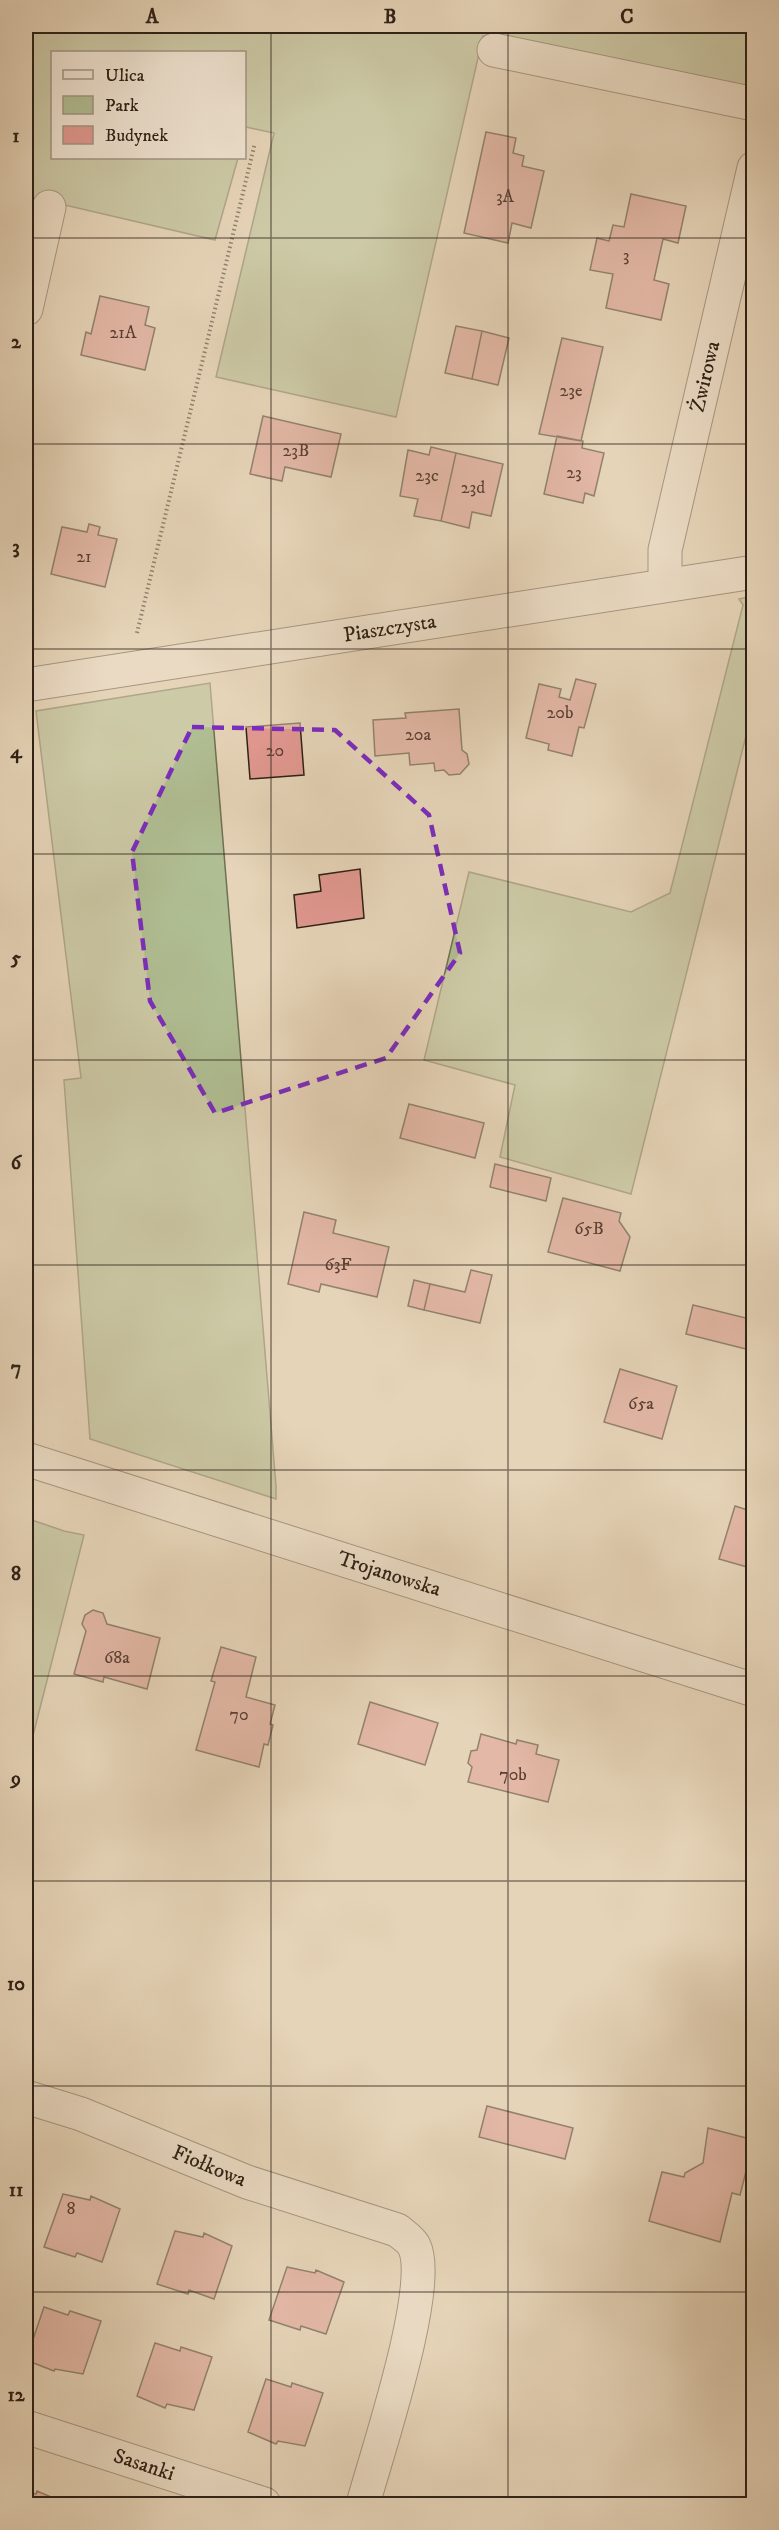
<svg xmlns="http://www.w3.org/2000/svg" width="779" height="2530" viewBox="0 0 779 2530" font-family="'IM FELL DW Pica',serif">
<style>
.green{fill:#b0be93;stroke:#6f7054;stroke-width:1.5}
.building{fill:#e19890;stroke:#2e2116;stroke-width:1.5}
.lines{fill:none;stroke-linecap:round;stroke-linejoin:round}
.minor-casing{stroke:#5c4e3e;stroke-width:35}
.path{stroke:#2e2116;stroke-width:4;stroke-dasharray:1.5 3;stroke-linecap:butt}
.minor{stroke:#efe3d1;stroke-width:33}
.marked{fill:none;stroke:#7b2cbf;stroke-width:4.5;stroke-dasharray:12 8;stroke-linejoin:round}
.grid{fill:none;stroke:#2e2116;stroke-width:1.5;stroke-opacity:0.55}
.labels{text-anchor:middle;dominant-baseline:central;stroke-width:5;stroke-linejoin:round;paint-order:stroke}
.number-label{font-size:18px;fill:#5b3f34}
.street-label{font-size:21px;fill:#2e2116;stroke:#efe3d1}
.neatline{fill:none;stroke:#2e2116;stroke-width:2}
.grid-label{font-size:20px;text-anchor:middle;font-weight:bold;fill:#2e2116}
</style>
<rect width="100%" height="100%" fill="#e6d4b8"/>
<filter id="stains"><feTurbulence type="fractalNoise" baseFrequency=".00333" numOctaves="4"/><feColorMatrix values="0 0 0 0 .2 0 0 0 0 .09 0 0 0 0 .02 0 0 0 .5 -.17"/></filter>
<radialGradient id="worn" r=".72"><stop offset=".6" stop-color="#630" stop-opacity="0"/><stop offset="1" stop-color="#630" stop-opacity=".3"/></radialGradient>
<path class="green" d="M26,26H753V93L483,36L396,417L216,377L274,133L246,127L245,132L244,52H52V158H238L215,240L26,196Z
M753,596V708L631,1194L500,1157L515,1085L424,1060L469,872L631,912L670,893L743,605L739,599Z
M210,683L276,1486V1499L90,1439L64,1080L81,1078L36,711Z
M26,1518L64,1531L84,1535L26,1763Z"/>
<path class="building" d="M486,132L516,138L513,153L524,156L522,166L544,171L531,228L512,223L508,243L464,233Z
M631,194L686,206L678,243L663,239L654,280L669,284L661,320L606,308L613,274L590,270L597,238L609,241L613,225L624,227Z
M100,296L149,307L145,325L155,328L145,370L81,355L86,332L91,334Z
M754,296V325L747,324Z
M456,326L482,331L472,379L445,373Z
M482,331L509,338L498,385L472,379Z
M562,338L603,347L581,441L539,434Z
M263,416L341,434L331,477L285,467L282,481L250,474Z
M557,436L583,441L582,448L604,453L594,496L585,493L583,503L544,494Z
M431,447L456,453L441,521L414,516L418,499L400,496L408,450L429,455Z
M456,453L503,464L491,516L472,512L469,528L441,521Z
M89,524L100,527L98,535L117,539L105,587L51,574L62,527L87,532Z
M576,679L596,684L584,728L579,727L572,756L548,750L549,744L526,738L539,684L561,689L559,697L570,700Z
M459,709L462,750L467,754L469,764L460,774L449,775L444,770L435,771L434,763L410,765L409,753L375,756L373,720L406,718L405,713Z
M300,723L304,775L250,779L246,727Z
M360,869L364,918L297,928L294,895L321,891L319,875Z
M409,1104L484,1123L475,1158L400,1138Z
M495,1164L551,1178L546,1201L490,1187Z
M563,1198L621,1213L619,1221L630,1237L620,1271L548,1252Z
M304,1212L336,1220L333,1233L389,1247L377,1297L321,1284L319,1292L288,1284Z
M471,1270L492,1275L480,1323L424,1310L430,1284L465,1292Z
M414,1280L430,1284L424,1310L408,1306Z
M693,1305L754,1320V1351L686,1334Z
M620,1369L677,1386L662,1439L604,1422Z
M735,1506L754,1512V1569L719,1559Z
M93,1610L103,1613L107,1624L160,1638L147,1689L104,1677L103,1682L74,1674L86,1631L82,1624L85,1615Z
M221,1647L256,1657L246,1697L275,1705L270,1724L273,1725L268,1745L264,1744L259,1767L196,1750L215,1682L211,1681Z
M370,1702L438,1723L425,1765L358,1744Z
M481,1734L516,1744L517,1740L538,1745L536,1754L559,1760L548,1802L468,1782L472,1767L468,1763L471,1751L477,1750Z
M487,2106L573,2128L565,2159L479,2137Z
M708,2128L754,2140L740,2195L732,2193L720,2242L649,2221L662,2172L684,2177L685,2173L703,2163Z
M63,2194L90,2200L91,2196L120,2209L102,2262L77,2253L75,2257L44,2247Z
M175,2231L203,2237L204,2233L232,2246L214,2299L189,2290L188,2294L157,2284Z
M287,2267L315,2273L316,2270L344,2282L326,2334L301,2326L300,2330L269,2320Z
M44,2307L68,2315L70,2311L101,2321L83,2374L55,2369L54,2371L26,2360Z
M155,2343L180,2351L181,2347L212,2357L194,2410L167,2404L165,2408L137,2396Z
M266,2379L291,2387L292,2383L323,2393L305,2446L278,2441L276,2444L248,2432Z
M26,2491L36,2494L37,2491L65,2503L26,2504Z"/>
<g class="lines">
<g class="minor-casing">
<g id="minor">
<path d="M494,50L754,104"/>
<path d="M26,309L49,207"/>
<path id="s1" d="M665,585V550L754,168"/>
<path id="s2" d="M26,685L754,572"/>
<path id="s3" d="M26,1459L754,1690"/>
<path id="s4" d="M26,2097L81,2114L247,2182L397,2230C402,2234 411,2240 414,2246C434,2285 376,2456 363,2504"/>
<path id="s5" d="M26,2427L264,2504"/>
</g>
</g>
<path class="path" d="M137,633L255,143"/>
<use href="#minor" class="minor"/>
</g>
<path d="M0 0H779V2530H0ZM192,727L335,730L429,815L460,953L386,1058L215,1113L150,1001L132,852Z" fill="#e6d4b8" fill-opacity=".55" fill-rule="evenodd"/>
<path class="marked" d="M192,727L335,730L429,815L460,953L386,1058L215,1113L150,1001L132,852Z"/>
<path class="grid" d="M271,26V2504M508,26V2504M26,238H754M26,444H754M26,649H754M26,854H754M26,1060H754M26,1265H754M26,1470H754M26,1676H754M26,1881H754M26,2086H754M26,2292H754"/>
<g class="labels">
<g class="number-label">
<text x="505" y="197">3A</text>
<text x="626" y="256">3</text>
<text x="123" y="333">21A</text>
<text x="571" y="391">23e</text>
<text x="296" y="451">23B</text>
<text x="574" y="473">23</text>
<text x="427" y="476">23c</text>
<text x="473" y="488">23d</text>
<text x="84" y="557">21</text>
<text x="560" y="713">20b</text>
<text x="418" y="735">20a</text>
<text x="275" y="751">20</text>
<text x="589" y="1229">65B</text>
<text x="338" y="1265">63F</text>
<text x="641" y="1404">65a</text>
<text x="117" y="1658">68a</text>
<text x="239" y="1715">70</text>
<text x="513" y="1775">70b</text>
<text x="71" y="2209">8</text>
</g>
<g class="street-label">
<text stroke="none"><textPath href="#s1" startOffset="213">Żwirowa</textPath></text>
<text stroke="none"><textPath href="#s2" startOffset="368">Piaszczysta</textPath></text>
<text stroke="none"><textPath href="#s3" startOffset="381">Trojanowska</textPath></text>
<text stroke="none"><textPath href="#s4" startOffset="196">Fiołkowa</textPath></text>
<text stroke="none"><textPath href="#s5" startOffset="124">Sasanki</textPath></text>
</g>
</g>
<rect width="779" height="2530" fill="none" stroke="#e6d4b8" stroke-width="66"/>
<rect x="51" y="51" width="195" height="108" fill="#efe3d1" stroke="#a29586" stroke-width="1.5"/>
<rect x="63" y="70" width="30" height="9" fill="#efe3d1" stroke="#a29586" stroke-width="1.5"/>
<text x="105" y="81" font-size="18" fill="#2e2116">Ulica</text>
<rect x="63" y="96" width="30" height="18" fill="#b0be93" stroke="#a29586" stroke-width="1.5"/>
<text x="105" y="111" font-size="18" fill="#2e2116">Park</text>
<rect x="63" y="126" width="30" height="18" fill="#e19890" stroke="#a29586" stroke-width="1.5"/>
<text x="105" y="141" font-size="18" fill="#2e2116">Budynek</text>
<rect x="33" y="33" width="713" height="2464" class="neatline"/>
<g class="grid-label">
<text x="152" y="23">A</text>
<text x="390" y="23">B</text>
<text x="627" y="23">C</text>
<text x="16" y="142">1</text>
<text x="16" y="348">2</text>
<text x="16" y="553">3</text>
<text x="16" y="758">4</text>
<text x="16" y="964">5</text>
<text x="16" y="1169">6</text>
<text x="16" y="1374">7</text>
<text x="16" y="1580">8</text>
<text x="16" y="1785">9</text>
<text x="16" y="1990">10</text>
<text x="16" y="2196">11</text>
<text x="16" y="2401">12</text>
</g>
<rect width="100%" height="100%" filter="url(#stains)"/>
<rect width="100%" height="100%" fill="url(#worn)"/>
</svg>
